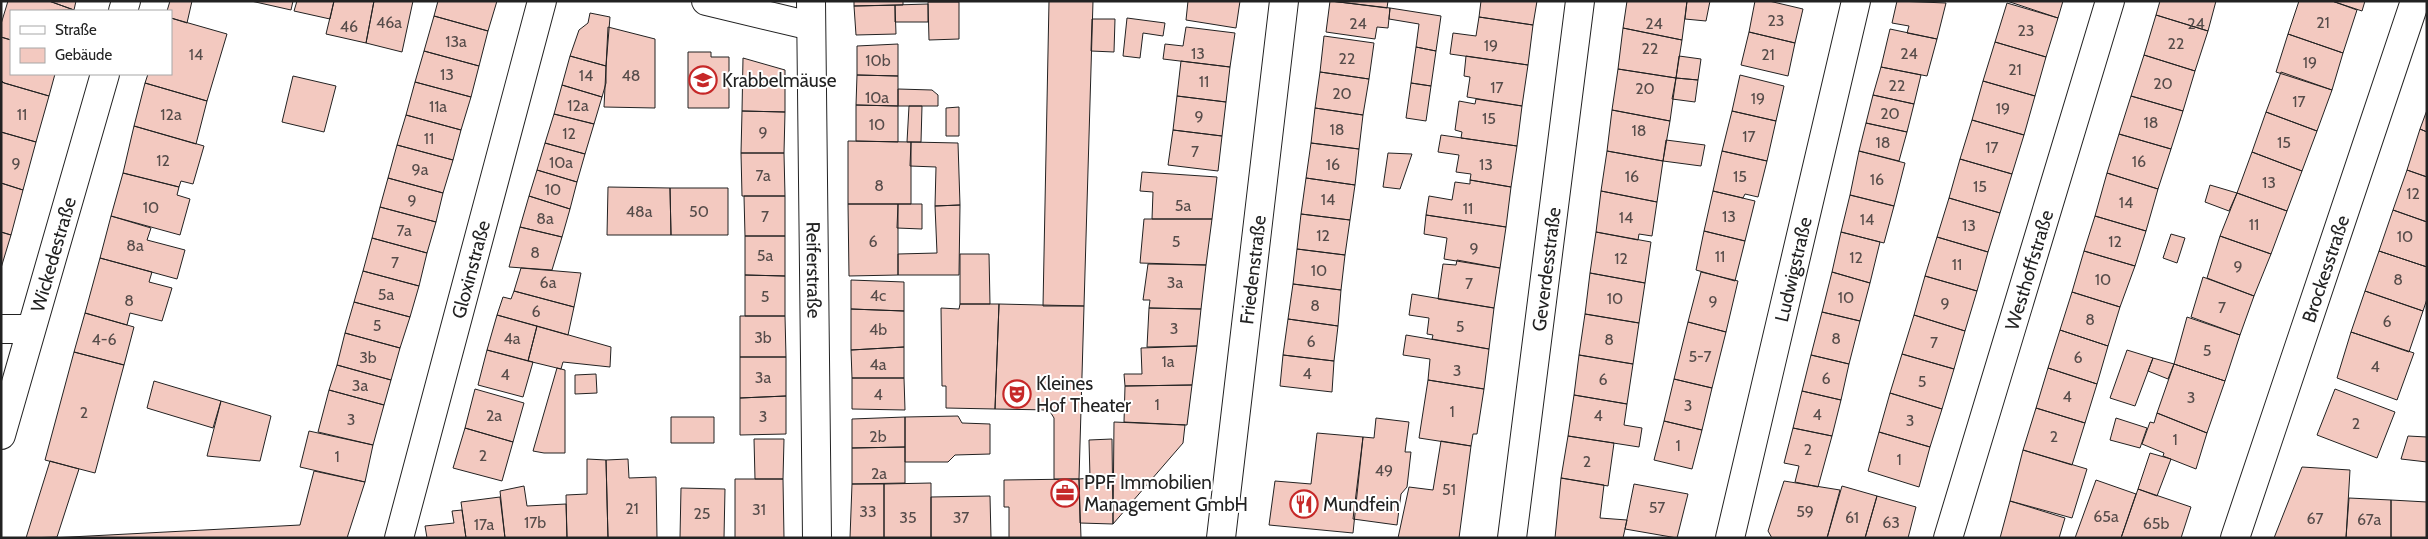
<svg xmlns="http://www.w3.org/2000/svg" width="2428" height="539" viewBox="0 0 2428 539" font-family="Cabin,sans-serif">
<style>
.building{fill:#f3c9c0;stroke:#222}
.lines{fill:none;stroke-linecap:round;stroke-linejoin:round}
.minor-casing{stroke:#222;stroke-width:30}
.minor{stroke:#fff;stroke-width:28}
.labels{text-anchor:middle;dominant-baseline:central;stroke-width:4;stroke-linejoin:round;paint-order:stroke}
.number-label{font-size:16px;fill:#564c4a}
.poi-label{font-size:19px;fill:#222;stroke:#fff;text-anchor:start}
.street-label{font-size:19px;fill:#222;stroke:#fff}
</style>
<rect width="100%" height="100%" fill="#fff"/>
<path class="building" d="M8,1H49L74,10L11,11V40L1,37V24Z
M49,1H76L74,10Z
M170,1H192L187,23L171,18V11H167Z
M251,1H293L291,10Z
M297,1H334L330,19L294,11Z
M334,1H374L366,43L326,34Z
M374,1H413L402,52L366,43Z
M438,1H497L488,31L434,16Z
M854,1H903V5L854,6Z
M1049,1H1093L1084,306H1043Z
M1188,1H1240L1236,28L1186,20Z
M1330,1L1390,8L1388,28L1377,27L1375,39L1326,32Z
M1331,1H1388L1387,8Z
M1481,1H1537L1533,25L1479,17Z
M1627,1H1687L1682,40L1623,28Z
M1687,1H1710L1706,21L1685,19Z
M1755,1H1769L1803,9L1795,43L1749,32Z
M1897,1L1946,3L1937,39L1907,33L1909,26L1892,23Z
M2007,1H2063L2058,18Z
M2160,1H2216L2208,31L2156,15Z
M2299,1H2332L2357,10L2343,53L2288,34Z
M2332,1H2365L2362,11Z
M928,2H959V39L929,40Z
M2007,3L2058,18L2046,57L1995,42Z
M928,4V22H895V5Z
M895,5L896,34L856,35L854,6Z
M1390,8L1441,16L1436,51L1416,47L1419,24L1389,19Z
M590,13L610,17L606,66L570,56L579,30L588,23Z
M2156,15L2208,31L2195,71L2144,55Z
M434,16L488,31L479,66L424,51Z
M1479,17L1533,25L1528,65L1450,54L1453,33L1476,36Z
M171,18L227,34L207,101L145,83L148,74H171Z
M1127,18L1165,23L1163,36L1143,33L1140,58L1123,56Z
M1092,19H1115L1114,52L1091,51Z
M608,27L655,39V108L604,107Z
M1186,27L1235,33L1230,67L1163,59L1165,44L1183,46Z
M1623,28L1682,40L1676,78L1618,69Z
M1890,29L1937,39L1927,76L1881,67Z
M1749,32L1795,43L1788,76L1741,65Z
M2288,34L2343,53L2332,90L2276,72Z
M1324,36L1374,43L1369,79L1320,72Z
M1,37L11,40V74H55L49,96L4,83L1,80Z
M1995,42L2046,57L2035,96L1983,81Z
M898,44V76L857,75V46Z
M1416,47L1436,51L1431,86L1411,83Z
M424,51L479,66L471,97L415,82Z
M688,52H711V57H729V108H688Z
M2144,55L2195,71L2183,111L2131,96Z
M570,56L606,66V83L602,97L562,85Z
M1466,56L1528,65L1522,106L1467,97L1470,77L1464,76Z
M1679,56L1701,59L1698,80L1676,78Z
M743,58L785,70V112L742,111Z
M1181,61L1230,67L1226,102L1177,96Z
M1881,67L1921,75L1914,104L1873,95Z
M1618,69L1676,78L1670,121L1612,110Z
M1320,72L1369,79L1363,115L1315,108Z
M2281,72L2332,90L2317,131L2266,112Z
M857,75L898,76V106L856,105Z
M1740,75L1784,86L1776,121L1732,111Z
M293,76L336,86L324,132L282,122Z
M1676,78L1698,80L1695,102L1672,99Z
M1983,81L2035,96L2024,135L1972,120Z
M1,82L49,96L36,142L1,132Z
M415,82L471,97L461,130L406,115Z
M145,83L207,101L196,144L134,126Z
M1411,83L1431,86L1426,121L1406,118Z
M562,85L602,97L594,124L554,114Z
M898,89L932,90L938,95V106H898Z
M1873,95L1914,104L1907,132L1866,123Z
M1177,96L1226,102L1222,136L1173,130Z
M2131,96L2183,111L2171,149L2119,134Z
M1476,99L1522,106L1517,146L1461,138L1462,132L1455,130L1459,101L1475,104Z
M856,105L898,106V142L856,141Z
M909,106H922L921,142H907Z
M959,107V136H946V108Z
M1315,108L1363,115L1359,149L1311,143Z
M1612,110L1670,121L1663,161L1607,151Z
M2427,110V132L2420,129Z
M742,111L785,112L784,153H741Z
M1732,111L1776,121L1767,161L1722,151Z
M2266,112L2317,131L2302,171L2252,152Z
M554,114L594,124L585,154L545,143Z
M406,115L461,130L453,160L397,145Z
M1972,120L2024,135L2012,174L1960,159Z
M1866,123L1907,132L1899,161L1859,151Z
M134,126L204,146L193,184L181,181L179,187L123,173Z
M2420,129L2427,132V177L2407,170Z
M1173,130L1222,136L1218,171L1168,165Z
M1,132L36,142L23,190L1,183Z
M2119,134L2171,149L2158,189L2107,173Z
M1441,135L1517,146L1511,187L1470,180L1471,174L1456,172L1459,155L1438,152Z
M1666,140L1705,145L1701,166L1663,161Z
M848,141L911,142V204H848Z
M911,142L958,143L960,205L935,206L936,167L910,166Z
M545,143L585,154L577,182L537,170Z
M1311,143L1359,149L1355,185L1306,178Z
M397,145L453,160L443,193L388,178Z
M1607,151L1663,161L1657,202L1601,191Z
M1722,151L1767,161L1758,197L1745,194L1743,198L1713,191Z
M1859,151L1905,163L1894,206L1850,195Z
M2252,152L2302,171L2287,211L2237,193Z
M741,153H784L785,196H742Z
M1388,153L1412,154L1400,189L1383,187Z
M1960,159L2012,174L2000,213L1949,198Z
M537,170L577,182L570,209L529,196Z
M2407,170L2427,177V222L2393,210Z
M1142,172L1217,177L1212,219H1152L1153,192L1140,191Z
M123,173L179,187L177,195L190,199L180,235L111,216Z
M2107,173L2158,189L2146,231L2095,216Z
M388,178L443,193L436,222L380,207Z
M1306,178L1355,185L1350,220L1301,214Z
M1470,180L1511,187L1506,227L1426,215L1429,196L1452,200L1455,182L1470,184Z
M1,183L23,190L11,235L1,232Z
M2210,185L2237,193L2229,211L2205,202Z
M608,187L670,188L671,235H607Z
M670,188H728V235H671Z
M1601,191L1657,202L1652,236L1639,234L1638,240L1596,232Z
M1713,191L1755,201L1745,241L1704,231Z
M2237,193L2287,211L2271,254L2220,236Z
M1850,195L1894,206L1884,243L1841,232Z
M529,196L570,209L562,237L520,227Z
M744,196H785V236H745Z
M1949,198L2000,213L1988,252L1937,237Z
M848,204H898V275L849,276Z
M898,204H922V229L897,228Z
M960,205L959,275H898V254L937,253L935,206Z
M380,207L436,222L427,253L372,238Z
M2393,210L2427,222V267L2379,251Z
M1301,214L1350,220L1345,255L1297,249Z
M1426,215L1506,227L1500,268L1444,259L1447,238L1424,234Z
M111,216L151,228L147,240L185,250L177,279L100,258Z
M2095,216L2146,231L2135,266L2084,251Z
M1144,219H1212L1206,265L1140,263Z
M520,227L562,237L552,270L509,267Z
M1704,231L1745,241L1735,281L1696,270Z
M1,232L11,235L1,268Z
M1596,232L1651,242L1645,283L1590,273Z
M1841,232L1880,242L1870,283L1832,272Z
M2171,234L2185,238L2177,263L2163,258Z
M745,236H785V276L745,275Z
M2220,236L2271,254L2254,296L2207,278Z
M1937,237L1988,252L1977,291L1925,276Z
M372,238L427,253L419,286L363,271Z
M1297,249L1345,255L1341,290L1293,284Z
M2084,251L2135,266L2120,307L2072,292Z
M2379,251L2427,267V299L2423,311L2365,291Z
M960,254H989L990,304H960Z
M100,258L152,272L149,282L172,288L162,321L130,313L127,325L85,313Z
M1457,260L1500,268L1494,308L1438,299L1443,264L1456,265Z
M1148,264L1206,265L1201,309L1149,308L1150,300H1143Z
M521,268L581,273L574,307L514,291Z
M363,271L419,286L410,317L354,302Z
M1701,272L1738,281L1726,332L1688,322Z
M1832,272L1870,283L1860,321L1822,312Z
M1590,273L1645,283L1639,323L1585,314Z
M745,275L785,276V316H745Z
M1925,276L1977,291L1965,331L1914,315Z
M2203,277L2254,296L2240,335L2191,317Z
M851,280L904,282V311L851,309Z
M1293,284L1341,290L1338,326L1288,319Z
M514,291L574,307L568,335L497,315L503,297L511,299Z
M2365,291L2423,311L2409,352L2351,332Z
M2072,292L2120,307L2108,346L2060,330Z
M1412,294L1494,308L1489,349L1432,339L1433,335L1427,334L1429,318L1409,315Z
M354,302L410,317L400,348L345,333Z
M960,304H999L995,409L946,408V386H942L941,308L959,309Z
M999,304L1084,306L1079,479H1054V418L1049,410L995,409Z
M1149,308L1201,309L1197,346L1147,347Z
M851,309L904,311V347L851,350Z
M1822,312L1860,321L1849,364L1811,355Z
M85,313L134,327L124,365L74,352Z
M1585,314L1639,323L1633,364L1579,355Z
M497,315L537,326L528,361L487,350Z
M1914,315L1965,331L1954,369L1902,354Z
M740,316H785L786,357H740Z
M2187,317L2240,335L2225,381L2174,364Z
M1288,319L1338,326L1334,361L1283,355Z
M1688,322L1726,332L1712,388L1674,379Z
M537,326L611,347L610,367L563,362L561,369L528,361Z
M2060,330L2108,346L2097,384L2048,368Z
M2351,332L2414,353L2397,400L2337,378Z
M345,333L400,348L391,380L337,365Z
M1406,335L1489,349L1484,389L1428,380L1430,359L1403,355Z
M1197,346L1192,385L1125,386L1124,374H1142L1141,348Z
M904,347V378H852L851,350Z
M487,350L533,362L523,397L478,385Z
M2127,350L2153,358L2135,406L2110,398Z
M74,352L124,365L95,473L45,460Z
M1902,354L1954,369L1942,409L1890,393Z
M1283,355L1334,361L1332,392L1280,386Z
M1579,355L1633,364L1627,404L1574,395Z
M1811,355L1849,364L1841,400L1802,391Z
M740,357H786V396L740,398Z
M2153,358L2174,364L2168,379L2148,371Z
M2174,364L2225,381L2207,433L2157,413Z
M337,365L391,380L384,405L329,390Z
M557,368L565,370V453H544L533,451Z
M2048,368L2097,384L2085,423L2036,408Z
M596,374L597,393L575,394V375Z
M852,378H904L905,410L852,409Z
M1674,379L1712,388L1702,430L1664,421Z
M1428,380L1484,389L1477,434H1473L1471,446L1419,438Z
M154,381L221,401L213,428L147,408Z
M1192,385L1187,425L1124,422L1125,386Z
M475,389L524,403L513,442L465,428Z
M2335,389L2395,412L2377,458L2317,435Z
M329,390L384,405L373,445L318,432Z
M1802,391L1841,400L1832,436L1793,428Z
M1890,393L1942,409L1930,447L1879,432Z
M1574,395L1627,404L1624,425L1642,428L1639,447L1568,436Z
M786,396V434L740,435V398Z
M221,401L271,416L260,461L207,456Z
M2036,408L2085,423L2072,465L2023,450Z
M2157,413L2207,433L2196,469L2163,456L2164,453L2142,444L2150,422L2154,423Z
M958,416L962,423L990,424V454L955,455L948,462H905V417Z
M671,417H714V443H671Z
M905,417V447L852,448V419Z
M1376,418L1409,422L1405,452H1411L1407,487L1401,494L1397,525L1353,519L1363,437L1374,438Z
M2116,418L2147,428L2140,448L2110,440Z
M1664,421L1702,430L1692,469L1654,460Z
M1114,422L1185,425L1183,443L1113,524Z
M465,428L513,442L502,481L453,468Z
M1793,428L1832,436L1818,487L1795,482L1799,466L1784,463Z
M309,431L373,445L365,482L300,467Z
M1879,432L1930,447L1919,487L1868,471Z
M1317,433L1363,437L1353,533L1269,525L1275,481L1311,484Z
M1568,436L1614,443L1608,486L1561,478Z
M2408,436L2427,437V462L2401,459Z
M754,439H784L783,479H755Z
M1112,439L1113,524L1080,523L1079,479L1090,478L1089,440Z
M1441,441L1471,446L1459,538H1398L1409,487L1433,490Z
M905,447V483L852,484V448Z
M2023,450L2087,469L2072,518L2010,501Z
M2150,453L2171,459L2157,496L2138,489Z
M587,459L606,460L608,538H567L566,495L587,494Z
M628,459L629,478L656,477L657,538H608L606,460Z
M50,461L79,469L57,537L26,538Z
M2302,467L2350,470L2346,538H2274Z
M314,471L365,482L347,538H51L300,525Z
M1561,478L1604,485L1600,518L1627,520L1623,538H1555Z
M735,479H783L784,538H735Z
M1079,479L1081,538H1009V507H1004V480Z
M2096,480L2136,494L2121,538H2075Z
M1784,481L1840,490L1827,538H1772L1768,531Z
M931,483V538H884V484Z
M852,484H884V538H850Z
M1634,484L1688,494L1677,538L1625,529Z
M524,486L527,506L566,504L567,538H505L500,491Z
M1842,486L1877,496L1865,538H1827Z
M681,488L725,489L724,538H680Z
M2138,489L2191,507L2181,538H2121Z
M990,496L991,538H931V497Z
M1877,496L1916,507L1908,538H1865Z
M500,497L505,538H466L461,502Z
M2349,498L2391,500V538H2346Z
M2391,500L2427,502V538H2391Z
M2010,501L2065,518L2059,538H2000Z
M462,510L466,538H427L425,526L454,523L452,511Z"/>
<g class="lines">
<g class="minor-casing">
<g id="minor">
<path d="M706,1L811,26"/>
<path id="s1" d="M811,1L817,538"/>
<path d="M123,11L126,1"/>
<path d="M1,329H30"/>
<path id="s2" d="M1,435L105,74"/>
<path id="s3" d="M399,538L542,1"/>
<path id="s4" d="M1221,538L1284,1"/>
<path id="s5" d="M1512,538L1580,1"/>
<path id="s6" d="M1730,538L1856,1"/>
<path id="s7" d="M1948,538L2110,1"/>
<path id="s8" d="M2235,538L2415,1"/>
</g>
</g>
<use href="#minor" class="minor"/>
</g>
<defs>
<g id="school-ring" transform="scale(1.4375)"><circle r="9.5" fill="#fff" stroke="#c62828" stroke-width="1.5"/><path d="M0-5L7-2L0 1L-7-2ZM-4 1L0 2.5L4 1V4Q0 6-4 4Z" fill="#c62828"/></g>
<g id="theatre-ring" transform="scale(1.4375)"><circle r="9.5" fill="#fff" stroke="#c62828" stroke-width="1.5"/><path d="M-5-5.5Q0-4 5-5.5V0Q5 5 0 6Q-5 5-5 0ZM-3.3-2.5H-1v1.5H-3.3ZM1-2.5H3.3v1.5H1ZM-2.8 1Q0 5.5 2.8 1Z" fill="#c62828"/></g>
<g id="office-ring" transform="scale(1.4375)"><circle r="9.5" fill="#fff" stroke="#c62828" stroke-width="1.5"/><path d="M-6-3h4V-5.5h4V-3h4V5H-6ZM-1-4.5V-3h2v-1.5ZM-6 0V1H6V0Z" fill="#c62828"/></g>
<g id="restaurant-ring" transform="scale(1.4375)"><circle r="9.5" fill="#fff" stroke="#c62828" stroke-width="1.5"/><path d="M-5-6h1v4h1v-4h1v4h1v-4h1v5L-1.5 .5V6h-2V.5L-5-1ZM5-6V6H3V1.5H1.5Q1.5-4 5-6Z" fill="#c62828"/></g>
</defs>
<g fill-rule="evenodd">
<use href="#school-ring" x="703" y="80"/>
<use href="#theatre-ring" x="1017" y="394"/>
<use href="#office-ring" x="1065" y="493"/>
<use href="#restaurant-ring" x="1304" y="504"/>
</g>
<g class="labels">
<g class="number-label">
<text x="1776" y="20">23</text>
<text x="389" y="22">46a</text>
<text x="2323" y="22">21</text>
<text x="1358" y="23">24</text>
<text x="1654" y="23">24</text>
<text x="2196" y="23">24</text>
<text x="349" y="26">46</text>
<text x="2026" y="30">23</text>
<text x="456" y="41">13a</text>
<text x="2176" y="43">22</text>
<text x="1491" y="45">19</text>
<text x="1650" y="48">22</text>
<text x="1198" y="53">13</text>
<text x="1909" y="53">24</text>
<text x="196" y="54">14</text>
<text x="1768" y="54">21</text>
<text x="1347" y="58">22</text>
<text x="878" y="60">10b</text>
<text x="2310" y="62">19</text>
<text x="2015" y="69">21</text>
<text x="447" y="74">13</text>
<text x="586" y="75">14</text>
<text x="631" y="75">48</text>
<text x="1204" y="81">11</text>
<text x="2163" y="83">20</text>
<text x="1897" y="85">22</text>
<text x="1497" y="87">17</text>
<text x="1645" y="88">20</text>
<text x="1342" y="93">20</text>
<text x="877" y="97">10a</text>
<text x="1758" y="98">19</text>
<text x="2299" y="101">17</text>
<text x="578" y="105">12a</text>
<text x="438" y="106">11a</text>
<text x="2003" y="108">19</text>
<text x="1890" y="113">20</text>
<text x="22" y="114">11</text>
<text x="171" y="114">12a</text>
<text x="1199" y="116">9</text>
<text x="1489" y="118">15</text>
<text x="2151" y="122">18</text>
<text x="877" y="124">10</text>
<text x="1337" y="129">18</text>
<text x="1639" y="130">18</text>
<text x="763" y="132">9</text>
<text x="569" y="133">12</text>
<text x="1749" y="136">17</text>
<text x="429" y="138">11</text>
<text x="1883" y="142">18</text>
<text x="2284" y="142">15</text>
<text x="1992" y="147">17</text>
<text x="1195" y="151">7</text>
<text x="163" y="160">12</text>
<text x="2139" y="161">16</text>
<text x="561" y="162">10a</text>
<text x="16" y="163">9</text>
<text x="1333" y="164">16</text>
<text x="1486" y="164">13</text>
<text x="420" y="169">9a</text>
<text x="763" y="175">7a</text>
<text x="1632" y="176">16</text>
<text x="1740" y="176">15</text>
<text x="1877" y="179">16</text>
<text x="2269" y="182">13</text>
<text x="879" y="185">8</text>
<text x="1980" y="186">15</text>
<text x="553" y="189">10</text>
<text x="2413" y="193">12</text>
<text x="1328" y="199">14</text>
<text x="412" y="200">9</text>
<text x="2126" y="202">14</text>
<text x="1183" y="205">5a</text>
<text x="151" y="207">10</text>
<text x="1468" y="208">11</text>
<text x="639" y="211">48a</text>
<text x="699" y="211">50</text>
<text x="765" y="216">7</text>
<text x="1729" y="216">13</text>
<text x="1626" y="217">14</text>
<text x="545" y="218">8a</text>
<text x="1867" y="219">14</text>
<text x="2254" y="224">11</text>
<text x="1969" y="225">13</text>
<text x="404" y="230">7a</text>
<text x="1323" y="235">12</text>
<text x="2405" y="236">10</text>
<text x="873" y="241">6</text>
<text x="1176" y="241">5</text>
<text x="2115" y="241">12</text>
<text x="135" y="245">8a</text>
<text x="1474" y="248">9</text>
<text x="535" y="252">8</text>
<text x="765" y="255">5a</text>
<text x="1720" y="256">11</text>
<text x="1856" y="257">12</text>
<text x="1621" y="258">12</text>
<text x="395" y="262">7</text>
<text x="1957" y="264">11</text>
<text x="2238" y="266">9</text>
<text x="1319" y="270">10</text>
<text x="2103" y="279">10</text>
<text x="2398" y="279">8</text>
<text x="548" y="282">6a</text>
<text x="1175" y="282">3a</text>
<text x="1469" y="283">7</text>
<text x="386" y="294">5a</text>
<text x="878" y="295">4c</text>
<text x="765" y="296">5</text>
<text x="1846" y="297">10</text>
<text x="1615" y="298">10</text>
<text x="129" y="300">8</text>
<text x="1713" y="301">9</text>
<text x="1945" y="303">9</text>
<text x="1315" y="305">8</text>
<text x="2222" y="307">7</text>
<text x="536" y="311">6</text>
<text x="2090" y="319">8</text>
<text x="2387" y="321">6</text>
<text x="377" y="325">5</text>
<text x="1460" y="326">5</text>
<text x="1174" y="328">3</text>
<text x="878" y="329">4b</text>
<text x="763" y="337">3b</text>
<text x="512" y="338">4a</text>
<text x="1836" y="338">8</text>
<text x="104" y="339">4-6</text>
<text x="1609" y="339">8</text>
<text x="1311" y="341">6</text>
<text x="1934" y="342">7</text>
<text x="2207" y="350">5</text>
<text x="1700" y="356">5-7</text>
<text x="368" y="357">3b</text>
<text x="2078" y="357">6</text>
<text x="1168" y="361">1a</text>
<text x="878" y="364">4a</text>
<text x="2375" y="366">4</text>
<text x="1457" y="370">3</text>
<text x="1307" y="373">4</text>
<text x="505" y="374">4</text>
<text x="763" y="377">3a</text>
<text x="1826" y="378">6</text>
<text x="1603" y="379">6</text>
<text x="1922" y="381">5</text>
<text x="360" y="385">3a</text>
<text x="878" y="394">4</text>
<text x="2067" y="396">4</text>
<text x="2191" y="397">3</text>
<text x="1157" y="404">1</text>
<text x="1688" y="405">3</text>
<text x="1452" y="411">1</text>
<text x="84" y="412">2</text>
<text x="1817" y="414">4</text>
<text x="494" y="415">2a</text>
<text x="1598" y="415">4</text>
<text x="763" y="416">3</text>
<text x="351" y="419">3</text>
<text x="1910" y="420">3</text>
<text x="2356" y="423">2</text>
<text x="878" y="436">2b</text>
<text x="2054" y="436">2</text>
<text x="2175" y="439">1</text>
<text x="1678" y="445">1</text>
<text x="1808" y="449">2</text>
<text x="483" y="455">2</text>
<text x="337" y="456">1</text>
<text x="1899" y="459">1</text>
<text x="1587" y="461">2</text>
<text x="1384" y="470">49</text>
<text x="879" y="473">2a</text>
<text x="1449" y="489">51</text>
<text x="1657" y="507">57</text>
<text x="632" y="508">21</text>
<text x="759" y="509">31</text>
<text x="868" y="511">33</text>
<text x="1805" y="511">59</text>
<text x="702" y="513">25</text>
<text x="2106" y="516">65a</text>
<text x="908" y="517">35</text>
<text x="961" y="517">37</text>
<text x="1852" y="517">61</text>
<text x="2315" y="518">67</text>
<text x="2369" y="519">67a</text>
<text x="535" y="522">17b</text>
<text x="1891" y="522">63</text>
<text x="2156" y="523">65b</text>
<text x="484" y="524">17a</text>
</g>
<g class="poi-label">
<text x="722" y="80">Krabbelmäuse</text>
<text x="1036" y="383">Kleines<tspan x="1036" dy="22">Hof Theater</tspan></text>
<text x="1084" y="482">PPF Immobilien<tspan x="1084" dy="22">Management GmbH</tspan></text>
<text x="1323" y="504">Mundfein</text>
</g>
<g class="street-label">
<text stroke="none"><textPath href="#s2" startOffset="188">Wickedestraße</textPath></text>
<text stroke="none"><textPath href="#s3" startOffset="278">Gloxinstraße</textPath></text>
<text stroke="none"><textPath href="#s4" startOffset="270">Friedenstraße</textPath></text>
<text stroke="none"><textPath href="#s8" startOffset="284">Brockesstraße</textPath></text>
<text stroke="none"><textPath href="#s1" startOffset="269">Reiferstraße</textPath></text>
<text stroke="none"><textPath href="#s5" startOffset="271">Geverdesstraße</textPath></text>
<text stroke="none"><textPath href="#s6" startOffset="276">Ludwigstraße</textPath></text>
<text stroke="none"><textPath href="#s7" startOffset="280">Westhoffstraße</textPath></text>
</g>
</g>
<rect width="2428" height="539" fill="none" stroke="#222222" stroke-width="5"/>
<rect x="10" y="10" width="162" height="65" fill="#ffffff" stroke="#a7a7a7"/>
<rect x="20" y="26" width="25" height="8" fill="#ffffff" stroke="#a7a7a7"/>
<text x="55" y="35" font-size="15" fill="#222222">Straße</text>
<rect x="20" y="48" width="25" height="15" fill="#f3c9c0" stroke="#a7a7a7"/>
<text x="55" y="60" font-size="15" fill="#222222">Gebäude</text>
</svg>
